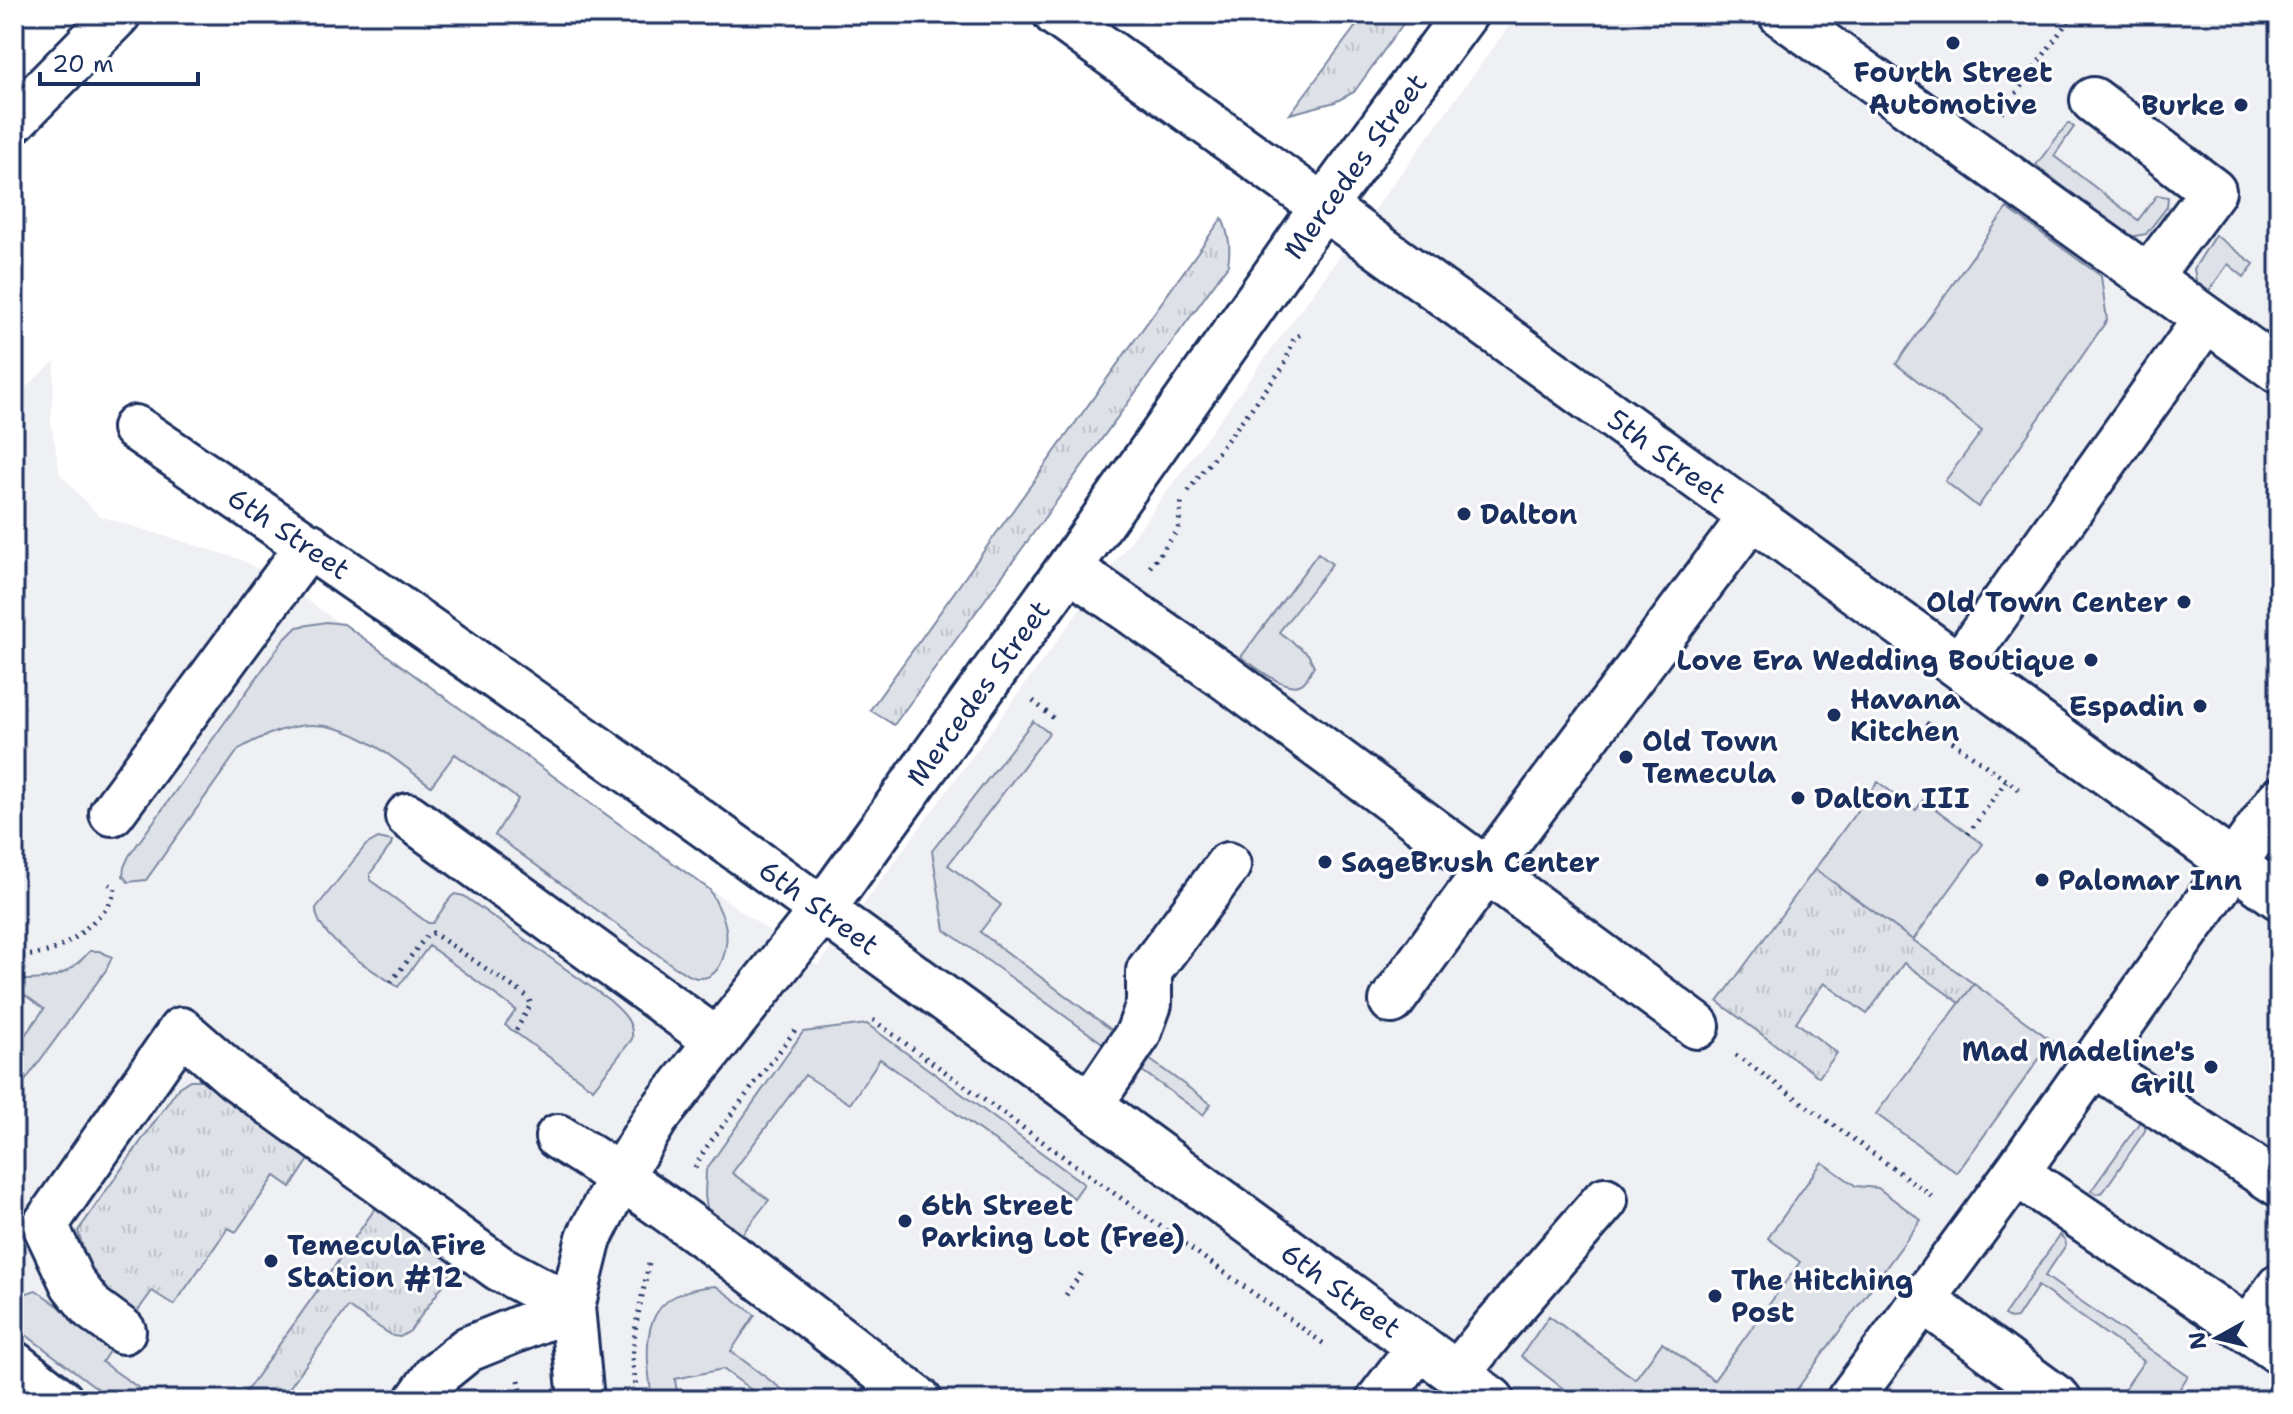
<svg xmlns="http://www.w3.org/2000/svg" width="2293" height="1414" viewBox="0 0 2293 1414" font-family="'Shantell Sans',sans-serif">
<style>
.built{fill:#eff0f4}
.grass{fill:url(#grass-tufts);stroke:#7c88a2;stroke-width:2}
.garden{fill:#dee1e7;stroke:#7c88a2;stroke-width:2}
.lines{fill:none;stroke-linecap:round;stroke-linejoin:round}
.minor-casing{stroke:#1b2f5e;stroke-width:50}
.major-casing{stroke:#1b2f5e;stroke-width:50}
.highway-casing{stroke:#1b2f5e;stroke-width:50}
.path{stroke:#1b2f5e;stroke-width:5;stroke-dasharray:2 6;stroke-linecap:butt}
.minor{stroke:#fff;stroke-width:44}
.major{stroke:#fff;stroke-width:44}
.highway{stroke:#fff;stroke-width:44}
.poi-dot{fill:#1b2f5e;stroke:#fff;stroke-width:3}
.labels{text-anchor:middle;dominant-baseline:central;stroke-width:6;stroke-linejoin:round;paint-order:stroke}
.poi-label{font-size:28px;font-weight:bold;fill:#1b2f5e;stroke:#fff;text-anchor:start}
.street-label{font-size:28px;fill:#1b2f5e;stroke:#fff}
</style>
<defs>
<pattern id="grass-tufts" width="24" height="20" patternUnits="userSpaceOnUse" patternTransform="scale(2)"><rect width="24" height="20" fill="#dee1e7"/><path d="M3 7l-1-3M5 7V3M7 7l1-3M15 17l-1-3M17 17v-4M19 17l1-3" fill="none" stroke="#bec1c9"/></pattern>
</defs>
<rect width="100%" height="100%" fill="#fff"/>
<filter id="ink" filterUnits="userSpaceOnUse"><feTurbulence type="fractalNoise" baseFrequency=".0125" numOctaves="2"/><feDisplacementMap in="SourceGraphic" scale="16" xChannelSelector="R" yChannelSelector="G"/><feConvolveMatrix kernelMatrix="1 2 1 2 8 2 1 2 1" color-interpolation-filters="sRGB"/></filter>
<g filter="url(#ink)">
<path class="built" d="M1518,14H2279V1400H14V398L55,361L51,423L60,474L99,516L240,559L282,582L818,966Z"/>
<path class="grass" d="M1365,14H1410L1354,92L1335,102L1290,114Z
M1222,218C1229,235 1231,247 1228,265L894,725L870,710Z
M1815,869L1974,984L1960,1003L1904,963L1867,1014L1824,983L1796,1022L1837,1053L1819,1077L1718,1002Z
M190,1080H201L310,1158L291,1187L275,1176L236,1232L228,1228L174,1305L152,1291L132,1319L92,1278L78,1231L179,1087Z
M377,1206L459,1263L410,1331L400,1337L393,1336L348,1307L284,1395L290,1400H240Z"/>
<path class="garden" d="M2068,123L2074,127L2054,156L2138,220L2157,195L2168,197L2167,207L2146,234L2130,237L2121,232L2036,165Z
M2007,208L2101,276L2107,320L1978,507L1945,481L1982,431L1896,364Z
M2215,235L2254,264L2244,277L2228,264L2208,292L2196,281L2194,269Z
M1318,553L1332,564L1279,632L1308,654L1314,666C1311,670 1308,678 1304,682C1289,696 1255,666 1241,657Z
M326,622L344,624L710,890C715,901 722,912 725,924C730,943 723,980 698,978C691,978 683,971 676,968L495,835L518,799L455,754L431,786C362,735 325,699 239,749L146,880L128,882L123,876L124,867L129,856L283,641L297,627Z
M1033,721L1049,733L948,865L1001,905L980,932L1117,1034L1108,1047L945,930L932,851Z
M1878,782L1916,810L1923,800L1983,844L1913,940L1815,869Z
M378,838L392,841L391,845L370,874V880L428,923H433L451,897L455,894L464,896L609,1000C622,1012 634,1021 632,1039L593,1089L505,1025L516,1010L429,946L398,987C375,971 315,938 316,908L366,845Z
M90,951H99L112,957L106,970L14,1096V1050L44,1009L14,987V980C50,980 65,979 90,951Z
M1974,984L2052,1041L1957,1173L1876,1114Z
M867,1024L1084,1184L1074,1198L880,1059L850,1104L805,1075L732,1173L769,1200L734,1244L710,1225L705,1196L706,1170L803,1032Z
M1149,1059L1211,1104L1203,1115L1141,1070Z
M2142,1119L2146,1123L2145,1131L2103,1192L2098,1194L2091,1191Z
M1822,1162L1856,1186L1878,1188L1921,1220L1789,1400H1578L1521,1356L1549,1316L1635,1379L1662,1343L1714,1380L1800,1262L1768,1238Z
M2060,1235L2065,1240L2066,1245L2045,1276L2188,1376L2172,1400H2146L2135,1393L2130,1400H2117L2144,1361L2038,1286L2017,1318L2011,1319L2004,1315Z
M716,1286L755,1315L731,1351L796,1400H765L723,1369L675,1379L678,1400H652C644,1340 639,1291 716,1286Z
M14,1290L21,1295L36,1290L113,1345L102,1362L156,1400H113L14,1326Z"/>
<g class="lines">
<g class="minor-casing">
<path id="minor" d="M1056,14L2279,897
M1781,14L2279,371
M2093,100L2213,191L2148,278
M135,428C597,739 1044,1071 1492,1400
M1069,568L1225,677L1697,1026
M1959,666L2206,319
M112,813L309,545
M408,816L717,1041
M1392,1001L1486,871L1752,516
M2093,1063L2279,1184
M1090,1105L1138,1034L1149,1004V971L1228,865
M558,1137C685,1215 801,1310 919,1400
M2016,1173L2279,1351
M1923,1300L2059,1400
M2248,1330L2279,1287
M123,1331L92,1308L73,1284L45,1225L181,1030L235,1077L499,1268L572,1307
M14,1364L60,1400
M1457,1374L1494,1328L1605,1200
M418,1400L436,1375L468,1349L572,1307
M581,1400L572,1307L589,1238L621,1175L656,1118L823,909L1069,568L1323,207L1465,14
M1379,1400L1419,1347"/>
</g>
<g class="major-casing">
<path id="major" d="M1849,1400L2016,1173L2279,800"/>
</g>
<g class="highway-casing">
<path id="highway" d="M14,120L118,14"/>
</g>
<path class="path" d="M2002,113L2073,14
M1188,491L1284,366L1294,338L1304,332
M1150,567L1178,530L1182,499
M1033,701L1057,721
M1926,723L2020,790
M1968,834L2006,781
M14,956C52,956 69,945 95,920C105,911 113,902 115,888L109,884
M391,982L428,934L433,933L528,997L531,1004L515,1032
M873,1020L1324,1344
M1736,1055L1936,1199
M695,1168L705,1149L797,1028
M1066,1295L1082,1272
M519,1380L523,1400
M638,1400L632,1358L636,1324L650,1259"/>
<use href="#minor" class="minor"/>
<use href="#major" class="major"/>
<use href="#highway" class="highway"/>
</g>
</g>
<g class="poi-dot">
<circle cx="1953" cy="43" r="8"/>
<circle cx="2241" cy="105" r="8"/>
<circle cx="1464" cy="514" r="8"/>
<circle cx="2184" cy="602" r="8"/>
<circle cx="2091" cy="660" r="8"/>
<circle cx="2200" cy="706" r="8"/>
<circle cx="1834" cy="715" r="8"/>
<circle cx="1626" cy="757" r="8"/>
<circle cx="1798" cy="798" r="8"/>
<circle cx="1325" cy="862" r="8"/>
<circle cx="2042" cy="880" r="8"/>
<circle cx="2211" cy="1067" r="8"/>
<circle cx="905" cy="1221" r="8"/>
<circle cx="271" cy="1261" r="8"/>
<circle cx="1715" cy="1296" r="8"/>
</g>
<g class="labels">
<g class="poi-label">
<text x="1953" y="72" text-anchor="middle">Fourth Street<tspan x="1953" dy="32">Automotive</tspan></text>
<text x="2225" y="105" text-anchor="end">Burke</text>
<text x="1480" y="514">Dalton</text>
<text x="2168" y="602" text-anchor="end">Old Town Center</text>
<text x="2075" y="660" text-anchor="end">Love Era Wedding Boutique</text>
<text x="1850" y="699">Havana<tspan x="1850" dy="32">Kitchen</tspan></text>
<text x="2184" y="706" text-anchor="end">Espadin</text>
<text x="1642" y="741">Old Town<tspan x="1642" dy="32">Temecula</tspan></text>
<text x="1814" y="798">Dalton III</text>
<text x="1341" y="862">SageBrush Center</text>
<text x="2058" y="880">Palomar Inn</text>
<text x="2195" y="1051" text-anchor="end">Mad Madeline's<tspan x="2195" dy="32">Grill</tspan></text>
<text x="921" y="1205">6th Street<tspan x="921" dy="32">Parking Lot (Free)</tspan></text>
<text x="287" y="1245">Temecula Fire<tspan x="287" dy="32">Station #12</tspan></text>
<text x="1731" y="1280">The Hitching<tspan x="1731" dy="32">Post</tspan></text>
</g>
<g class="street-label">
<text transform="translate(1355 166) rotate(-54)">Mercedes Street</text>
<text transform="translate(1667 456) rotate(36)">5th Street</text>
<text transform="translate(289 533) rotate(34)">6th Street</text>
<text transform="translate(978 693) rotate(-54)">Mercedes Street</text>
<text transform="translate(819 907) rotate(36)">6th Street</text>
<text transform="translate(1341 1290) rotate(36)">6th Street</text>
</g>
</g>
<rect width="2293" height="1414" fill="none" stroke="#fff" stroke-width="48"/>
<rect x="24" y="24" width="2245" height="1366" fill="none" stroke="#1b2f5e" stroke-width="3" filter="url(#ink)"/>
<g transform="translate(2217 1338) rotate(262)" stroke="#ffffff" stroke-width="6" paint-order="stroke">
<path d="M0-6L14 30L0 20L-14 30Z" fill="#1b2f5e"/>
<text y="-12" font-size="22" font-weight="bold" text-anchor="middle" fill="#1b2f5e">N</text>
</g>
<path d="M40 72v12h158v-12" fill="none" stroke="#1b2f5e" stroke-width="4"/>
<text x="52" y="72" font-size="24" fill="#1b2f5e" stroke="#ffffff" stroke-width="6" paint-order="stroke">20 m</text>
</svg>
